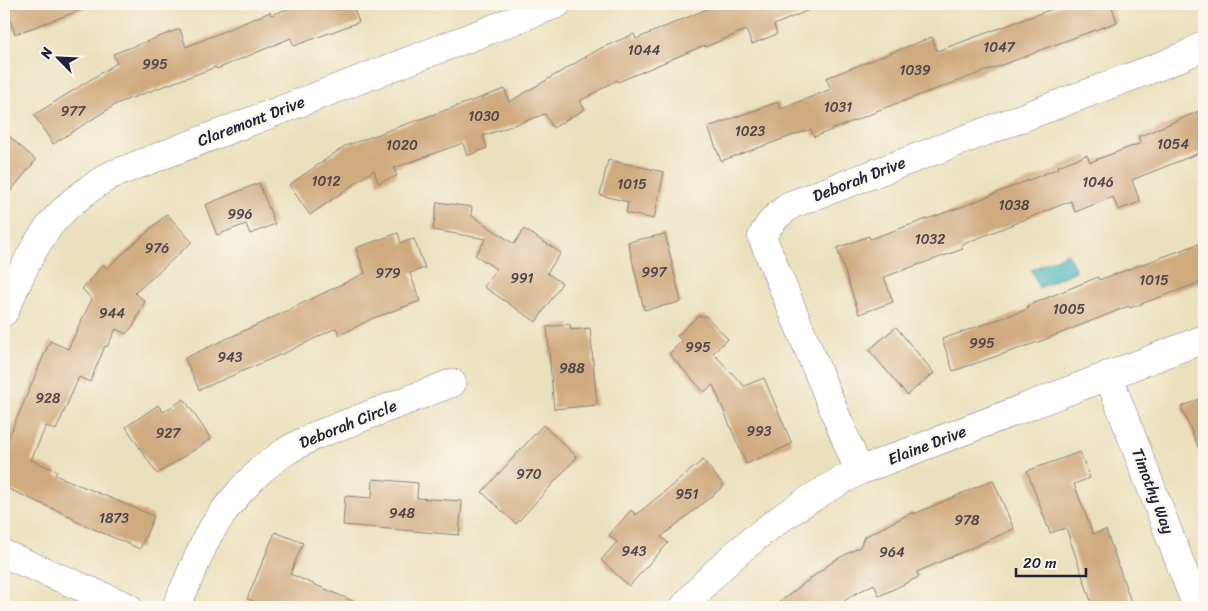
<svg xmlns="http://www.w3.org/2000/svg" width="1208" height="611" viewBox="0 0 1208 611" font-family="Sriracha,sans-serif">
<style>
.water{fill:#3cadb7;stroke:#2f6879}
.building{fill:#d0aa7f}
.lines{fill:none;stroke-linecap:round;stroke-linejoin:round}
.minor-casing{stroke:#86817c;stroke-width:29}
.minor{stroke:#fff;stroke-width:28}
.labels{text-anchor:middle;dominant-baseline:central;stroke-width:5;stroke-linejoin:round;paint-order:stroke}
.number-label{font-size:14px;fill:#4e444c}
.street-label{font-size:16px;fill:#22223b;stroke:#fbf7ec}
</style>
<rect width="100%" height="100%" fill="#fbf7ec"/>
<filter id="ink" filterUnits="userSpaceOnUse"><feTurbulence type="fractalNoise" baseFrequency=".02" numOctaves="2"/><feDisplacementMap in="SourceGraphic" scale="10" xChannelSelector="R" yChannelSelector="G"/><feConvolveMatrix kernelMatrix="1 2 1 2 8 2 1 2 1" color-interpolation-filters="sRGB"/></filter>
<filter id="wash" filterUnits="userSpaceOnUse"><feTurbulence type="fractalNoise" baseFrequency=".0096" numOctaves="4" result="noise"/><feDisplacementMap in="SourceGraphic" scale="20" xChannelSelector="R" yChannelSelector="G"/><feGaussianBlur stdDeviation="1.12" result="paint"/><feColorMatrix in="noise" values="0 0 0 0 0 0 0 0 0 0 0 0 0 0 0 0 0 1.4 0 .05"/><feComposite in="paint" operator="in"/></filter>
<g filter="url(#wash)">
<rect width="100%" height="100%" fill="#ebe0bd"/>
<path class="water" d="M1068,253L1076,271L1039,288L1031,270Z"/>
<g id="blocks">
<path class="building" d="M4,4H92V6L15,34Z
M302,4H352L359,22L294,46L291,38L217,69L216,67L118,103L53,144L34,115L117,63L113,54L180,29L186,47L270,12L271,15Z
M719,4H823L774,25L777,34L752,44L746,30L705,47V45L618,82L617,80L580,101L585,109L553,128L545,114L483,136L487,148L467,156L463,143L394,168L397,176L378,183L374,170L310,215L289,185L345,146L505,89L509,102L601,48L634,34L636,39Z
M1066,4H1111L1117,22L1035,52V53L876,111V112L814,137L811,129L721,161L708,127L778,102L781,109L831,89L826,78L932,37L937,51Z
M1204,109V151L1132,180L1140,202L1118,210L1113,197L1075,212L1071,201L961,245L963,249L884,277L893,302L859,314L837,248L869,236L870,239L964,206L1059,168L1058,166L1087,155L1090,162L1141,143L1138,137Z
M4,132L36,160L4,199Z
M608,160L664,172L654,219L626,213L628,202L600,195Z
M259,183L275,224L250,234L246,224L217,235L205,205Z
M437,202L472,207L471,215L514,244L524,229L561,253L547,273L562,283L536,322L484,287L496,269L475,255L486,239L433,230Z
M167,214L192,242L135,293L145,301L134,325L126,334L116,329L107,347L105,346L90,382L79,377L56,430L46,426L31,460L57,471L55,475L154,516L140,549L73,520L74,518L4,487V437L8,439L50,341L68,349L92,299L82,289L103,265L107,268Z
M398,233L401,243L414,239L425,268L410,273L420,301L371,319L340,335L336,328L289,351L199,390L185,358L276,316L365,273L356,248Z
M665,234L681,302L644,310L628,242Z
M1204,242V281L1130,308L1129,306L1041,341L953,371L942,339L1028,309L1027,306L1098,277L1099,280Z
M698,316H706L728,339L713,353L744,386L764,378L792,444L746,464L713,385L704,392L669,354L682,341L677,336Z
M570,324L571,330L590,328L597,405L554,409L547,327Z
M896,327L934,373L907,395L869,350Z
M1204,397V461L1181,407Z
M184,399L211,439L157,474L126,427L158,405L163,412Z
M543,425L577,457L516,524L482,492Z
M1080,452L1090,478L1074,484L1093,534L1106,530L1131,602L1116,607H1093L1066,528L1050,533L1027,471Z
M703,460L724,486L661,537L668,543L629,586L601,560L617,542L609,535L631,510L636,515Z
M373,479L418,483L417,498L462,501L459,535L343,525L345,496L372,498Z
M993,480L1014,529L917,572L919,577L879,596L874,584L851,596L837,607H773L835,560L860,547L864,537L913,512L914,514Z
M275,532L303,543L290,574L367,607H268L247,599Z"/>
</g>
</g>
<g filter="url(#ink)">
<use href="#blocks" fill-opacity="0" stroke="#86817c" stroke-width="1"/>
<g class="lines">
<g class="minor-casing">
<path id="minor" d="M4,312C33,247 46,213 111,175L557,4
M1108,375L1197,607
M859,471L762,237C769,222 779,213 793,204L1165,64L1190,53L1204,45
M4,554L128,607
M176,607L208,535L224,511L242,489L262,469L286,451L314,436L452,383
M684,607C732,549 792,506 859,471L1204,339"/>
</g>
<use href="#minor" class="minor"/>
</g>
</g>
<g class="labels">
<g class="number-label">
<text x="999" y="47">1047</text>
<text x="644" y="50">1044</text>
<text x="155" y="64">995</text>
<text x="915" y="70">1039</text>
<text x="838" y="107">1031</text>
<text x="73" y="111">977</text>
<text x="484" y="116">1030</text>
<text x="750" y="131">1023</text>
<text x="1173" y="144">1054</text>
<text x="402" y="145">1020</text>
<text x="326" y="181">1012</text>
<text x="1098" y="182">1046</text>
<text x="632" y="184">1015</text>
<text x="1014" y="205">1038</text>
<text x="240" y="214">996</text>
<text x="930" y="239">1032</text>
<text x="157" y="248">976</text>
<text x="654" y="272">997</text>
<text x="388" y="273">979</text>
<text x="522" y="278">991</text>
<text x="1154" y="280">1015</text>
<text x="1069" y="309">1005</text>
<text x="112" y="313">944</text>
<text x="982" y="343">995</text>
<text x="698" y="347">995</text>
<text x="230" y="357">943</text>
<text x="572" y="368">988</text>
<text x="48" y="398">928</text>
<text x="759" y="431">993</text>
<text x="168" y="433">927</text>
<text x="529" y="474">970</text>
<text x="687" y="494">951</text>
<text x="402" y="513">948</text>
<text x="114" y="518">1873</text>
<text x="967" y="520">978</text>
<text x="634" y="551">943</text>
<text x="892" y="552">964</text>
</g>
<g class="street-label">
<text transform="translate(251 121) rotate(-21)">Claremont Drive</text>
<text transform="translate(859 179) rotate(-21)">Deborah Drive</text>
<text transform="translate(348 424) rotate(-22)">Deborah Circle</text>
<text transform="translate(927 445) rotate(-21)">Elaine Drive</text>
<text transform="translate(1153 491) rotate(69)">Timothy Way</text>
</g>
</g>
<rect width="1208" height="611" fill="none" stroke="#fbf7ec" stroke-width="20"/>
<g transform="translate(58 58) rotate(294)" stroke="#fbf7ec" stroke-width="4" paint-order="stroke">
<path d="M0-4L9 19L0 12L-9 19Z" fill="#22223b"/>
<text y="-8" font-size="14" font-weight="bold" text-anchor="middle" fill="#22223b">N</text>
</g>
<path d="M1016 568v8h70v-8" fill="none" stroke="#22223b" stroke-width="2.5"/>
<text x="1023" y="568" font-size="15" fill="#22223b" stroke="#fbf7ec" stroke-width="4" paint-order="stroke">20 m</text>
</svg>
